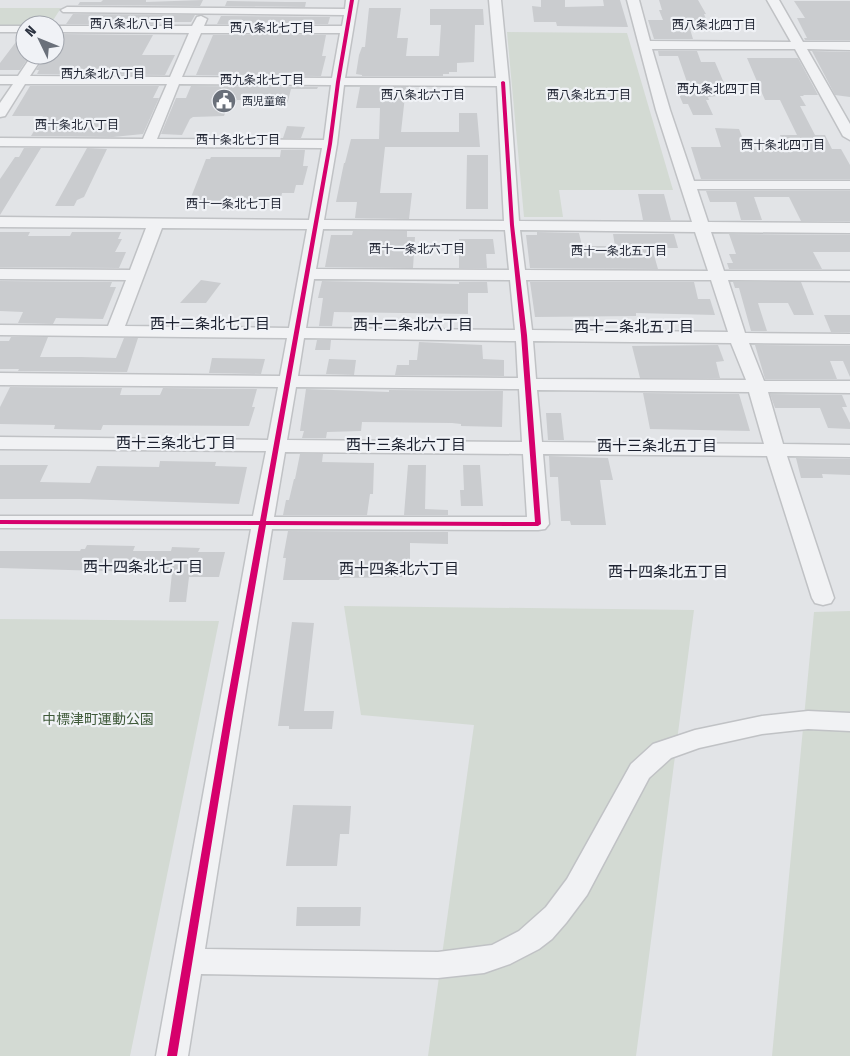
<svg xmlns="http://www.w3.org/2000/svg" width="850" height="1056" viewBox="0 0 850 1056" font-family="'Fira Sans Condensed','Noto Sans JP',sans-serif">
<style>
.green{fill:#d3dad3}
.building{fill:#cacccf}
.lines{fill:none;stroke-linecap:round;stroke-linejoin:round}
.minor-casing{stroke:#c0c2c5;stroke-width:3}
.minor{fill:#f1f2f4;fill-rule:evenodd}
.cycleway-casing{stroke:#f0f2f6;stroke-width:3}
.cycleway{fill:#d6006c;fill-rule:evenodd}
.labels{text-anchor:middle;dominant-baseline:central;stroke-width:4.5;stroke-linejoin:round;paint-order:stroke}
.far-poi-label{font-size:11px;fill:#2a313f;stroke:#f0f2f6;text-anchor:start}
.far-neighbourhood-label{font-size:12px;fill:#1d2230;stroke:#f0f2f6}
.park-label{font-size:14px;fill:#3e5939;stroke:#f0f2f6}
.neighbourhood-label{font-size:15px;fill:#1d2230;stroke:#f0f2f6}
</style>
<rect width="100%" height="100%" fill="#e2e4e7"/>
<path class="green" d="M0,8H61L50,25L0,26Z
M507,32L627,33L673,190H559L563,217H524Z
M344,606L694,610L636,1056H428L474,725L361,715Z
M850,611V1056H772L814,612Z
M0,619L219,621L130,1056H0Z"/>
<path class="building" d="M103,0H146V2L203,0L200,6L78,5L80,2H101Z
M541,0H565V7L604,6L603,0H620L628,27L557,26L556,22H534L532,6L541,7Z
M659,0H698L706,14H704L710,29H690L693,39H654L648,20H663L659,10H662Z
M227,1L286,2H306L305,7L225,6Z
M794,1H850V40H805L804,38H807L797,18H805Z
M369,8H401L397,38H408L406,56H439L441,25H430V9H483L484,25H475L474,62L457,63V72H449V74H443V76H362V75L356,74L359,55L362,47H365Z
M73,14L195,15L191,22H160L159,24H66Z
M221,16L330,17L328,24H217Z
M22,34H25V55H30L20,70H0V63Z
M60,34L153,35L142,55H175L165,75L37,74L39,70H36L46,55H55V42Z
M213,35H326L322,56H326L321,76L196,75Z
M658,51H697L701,62H715L724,83H721L726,95L708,97L709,100H706L713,115H693L688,104H683L675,85H688L678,56H659Z
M812,51L850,52V97L835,95Z
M747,58H798L818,95H803L804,96H800L806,106H800L815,135H825L832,149H841L850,165V179H701L691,147H721L715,128L739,129L747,149H786L780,135H797L780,100H765Z
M30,86H159L153,98H159L143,134L113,137L31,136L43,116H12Z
M191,86L318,87L317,89H291L287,105H270L272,100H237L236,102H229L224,116L193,117L190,119L182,135L161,134L176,98H186Z
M360,87H406L401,132H459V113H477L480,147H385L380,193H412L409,219L355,218L357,202H336L344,163H345L351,139H379L380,108H356Z
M287,126L305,127L301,138H283Z
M24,148H41L0,215V179L15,157H19Z
M87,148L107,149L84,197L77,200L74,206H55Z
M281,150H305L303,166H308L303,185H296L294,193H282L280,202H260L259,205L250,204V206L188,205L206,159H210L211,157H280Z
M467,155H488V209H466Z
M706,191H850V221H801L789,197H754L762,220H741L736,202H710Z
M638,194H664L671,220H643Z
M353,231H407V237H415L413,268L325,267L331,235H352Z
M0,232H30L28,236H70L72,232H121L118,239H122L115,252H126L119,268L0,267Z
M537,232L579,233L582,246H615L613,234H674L678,248H652L658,269L530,268L526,235H537Z
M729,234L850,235V252H813L822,269H729L727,263H733L729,254H736Z
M459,239H493L495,254H486L487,268H459Z
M201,280L221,283L206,303H180Z
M0,281L112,282L110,287H116L103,319L56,318L53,324L18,323L23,312L0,311Z
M322,281L459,284V282H487L488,293H468V314L334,312L332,326H319L323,298H318Z
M530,282H694L698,299H710L715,315L636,313V316L535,317Z
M733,282H801L814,315H794L788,303H758L767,331H751L739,288H735Z
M824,315H850V332H831Z
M11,337H48L40,357H81L116,358L124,338H138L127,372L18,371L19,369H0V341H9Z
M317,340H331L330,350H315Z
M419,342L482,345L483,359L504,360V376L395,375L397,365H409V360H417Z
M718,345L724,361L716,362L720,378H640L632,346Z
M755,345L850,346V377L843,361H830L837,379H765Z
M212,358L265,359L261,374L209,373Z
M329,359L356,360L354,375L326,374Z
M10,387L122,388L120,395H160L163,388L257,389L252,407H255L249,426L103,425L101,430L54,429L55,425L0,424V407Z
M306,389L389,392V390L503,391L502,427L461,426V424L452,423L362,422L361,431L327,432L326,438H302L304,431H300Z
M643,393L739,394L750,431L650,429Z
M770,394L842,395L847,407H842L850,423V429L828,428L820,408H775Z
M546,413H561L564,440H548Z
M300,454H323L322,462L374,463L373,494H370L367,515H283L286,500H289L294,479H295Z
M549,456L608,458L613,480H600L606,525H571L570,521H561L558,477H550Z
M796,458L850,459V475L822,474L823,478H801Z
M160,461L216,462L215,466L247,467L239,504L80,499H0V465H48L40,482L90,483L97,466L159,467Z
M408,465H426L425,509L448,510V515H404Z
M463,465H480L483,506H461L460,490H464Z
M288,531L448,532V544L410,543V577L340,578L339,580H283L286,558H283Z
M87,545L135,546L133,551H171L172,547L200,548L198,552H225L219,577H189L186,602H169L172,573L0,568V551H80L81,549H85Z
M292,622L314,623L304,711H334L332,729H289V726H278Z
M293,805L351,806L349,834H340L337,866H286Z
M297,907H361L360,926H296Z"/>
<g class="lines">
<g class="minor-casing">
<path id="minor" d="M346,0H358L345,78H496L489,0H501L509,82L519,221L692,222L656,110L627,0H639L650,41L791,42L767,0H779L803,42H850V50L807,49L850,124V140L843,136L795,49H652L670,110L694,181H850V189H697L708,222L850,223V233L711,232L724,271H850V281L728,280L745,333L850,334V344L749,343L764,381H850V393L768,392L783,444L850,445V457L787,456L834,598L831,603L823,605L815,603L812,598L767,456L543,454L549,524L545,529L538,530L272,529L205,949L438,952L492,945L519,931L546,907L567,879L631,764L653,744L695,730L762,716L808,711L850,713V731L808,729L762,734L699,748L671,758L649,778L587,895L566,923L552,939L539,949L510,964L484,973L438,978L201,974L188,1056H156L251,529L0,528V516H253L266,451L0,449V437L268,440L278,387L0,385V373L280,376L287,338L0,335V325L108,326L126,280L0,279V269L130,270L146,228L0,227V217L309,220L322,148L0,146V138L143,139L167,84H25L5,116L0,117V103L13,84H0V76H18L32,55H44L30,76L170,77L189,33L55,32V26H192L197,17L201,16L207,19L204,26H342L344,15L63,12L61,10L67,7L345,9ZM201,33H340L332,78L182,77ZM179,84L331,85L324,140L157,139ZM344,85L497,86L504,221L324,220L337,144ZM162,228L307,229L289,328L125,326ZM323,229L505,230L509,270L316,269ZM520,230L695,232L708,271L525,270ZM314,279L510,280L515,330L306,328ZM526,280H711L728,332L532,330ZM304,338L516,341L518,378L298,376ZM533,341L731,343L746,380L536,379ZM296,387L519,389L522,442L287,440ZM537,390L749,392L764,444L542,442ZM285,452L523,454L527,517H274Z
M0,26H25V32H0Z"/>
</g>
<use href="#minor" class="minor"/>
<g class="cycleway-casing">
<path id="cycleway" d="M350,0H354L340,82L332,144L266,521L535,522L521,335L510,225L501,82L503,81L505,82L514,225L527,335L541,524L538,526L266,525L233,713L177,1056H167L225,713L259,525L0,524V520L260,521L328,144L336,82Z"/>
</g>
<use href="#cycleway" class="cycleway"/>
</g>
<defs>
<g id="civic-disc" transform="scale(1.25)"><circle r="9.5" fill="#6a707a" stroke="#f0f2f6"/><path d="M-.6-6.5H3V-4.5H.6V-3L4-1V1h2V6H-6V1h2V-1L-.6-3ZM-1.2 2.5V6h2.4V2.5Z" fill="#fff"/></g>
</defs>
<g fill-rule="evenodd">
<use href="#civic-disc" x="224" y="101"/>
</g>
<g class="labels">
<g class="far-poi-label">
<text x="242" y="101">西児童館</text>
</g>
<g class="far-neighbourhood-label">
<text x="132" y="24">西八条北八丁目</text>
<text x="714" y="25">西八条北四丁目</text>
<text x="272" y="28">西八条北七丁目</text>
<text x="103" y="74">西九条北八丁目</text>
<text x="262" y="80">西九条北七丁目</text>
<text x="719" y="89">西九条北四丁目</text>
<text x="423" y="95">西八条北六丁目</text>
<text x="589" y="95">西八条北五丁目</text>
<text x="77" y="125">西十条北八丁目</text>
<text x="238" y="140">西十条北七丁目</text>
<text x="783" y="145">西十条北四丁目</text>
<text x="234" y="204">西十一条北七丁目</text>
<text x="417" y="249">西十一条北六丁目</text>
<text x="619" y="251">西十一条北五丁目</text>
</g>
<g class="park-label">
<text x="98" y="719">中標津町運動公園</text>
</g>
<g class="neighbourhood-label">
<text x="210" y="324">西十二条北七丁目</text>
<text x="413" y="325">西十二条北六丁目</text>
<text x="634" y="327">西十二条北五丁目</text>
<text x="176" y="443">西十三条北七丁目</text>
<text x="406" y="445">西十三条北六丁目</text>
<text x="657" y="446">西十三条北五丁目</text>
<text x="143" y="567">西十四条北七丁目</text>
<text x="399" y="569">西十四条北六丁目</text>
<text x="668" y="572">西十四条北五丁目</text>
</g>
</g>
<g transform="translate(40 40) rotate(313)"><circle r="24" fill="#f0f2f6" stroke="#a1a5ad"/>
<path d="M0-4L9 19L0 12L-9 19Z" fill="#6a707a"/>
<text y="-8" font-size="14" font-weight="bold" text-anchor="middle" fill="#2a313f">N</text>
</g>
</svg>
